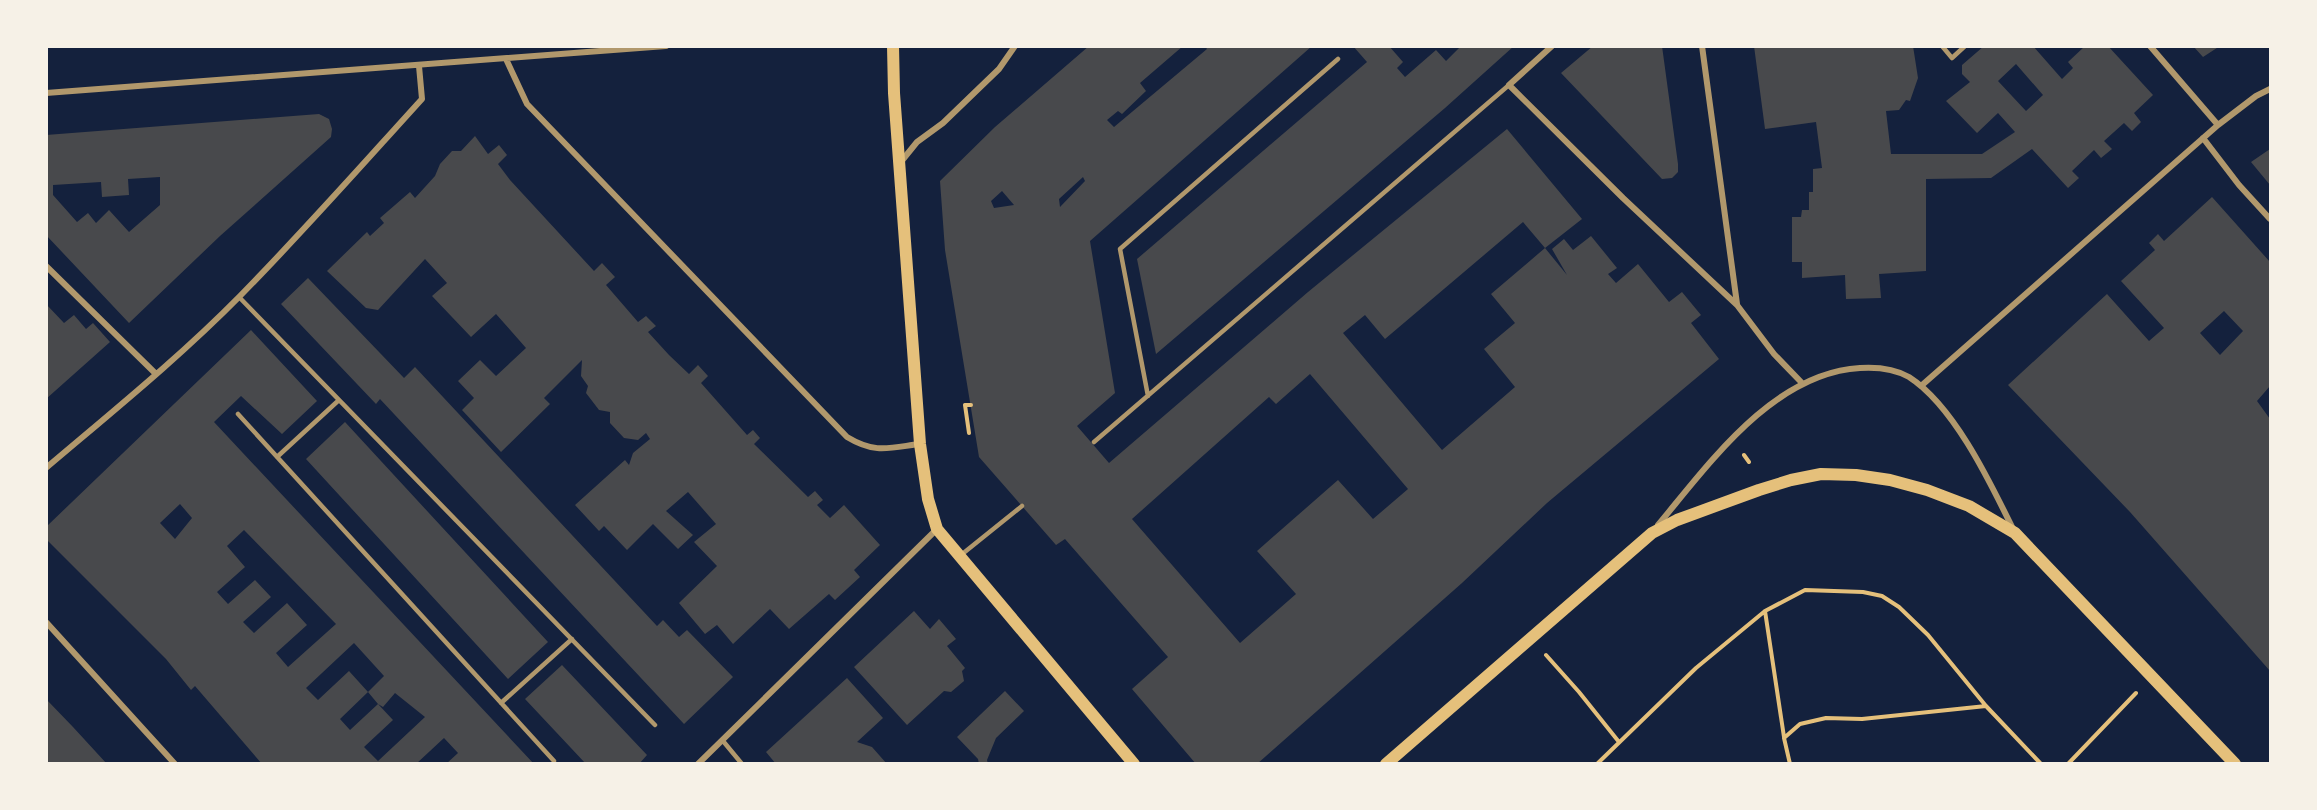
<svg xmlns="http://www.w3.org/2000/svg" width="2317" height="810" viewBox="0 0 2317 810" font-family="'Zilla Slab',serif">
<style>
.building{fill:#48494c;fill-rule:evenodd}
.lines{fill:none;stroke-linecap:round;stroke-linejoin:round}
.path{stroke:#e5c07b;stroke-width:4}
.service{stroke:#b1986c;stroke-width:4.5}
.minor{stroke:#b1986c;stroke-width:6}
.secondary{stroke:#e5c07b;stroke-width:12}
</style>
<rect width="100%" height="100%" fill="#14213d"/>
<path class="building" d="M1089,46H1183L1140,83L1146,91L1122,114L1118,111L1107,120L1114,127L1207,49L1205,46H1312L1090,241L1115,393L1077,426L1109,463L1308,292L1507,129L1582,219L1545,248L1523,222L1385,339L1365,315L1343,333L1442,450L1515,387L1484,349L1515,323L1491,294L1545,248L1567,275L1552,249L1564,239L1573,250L1591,236L1617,268L1608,274L1616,283L1638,264L1669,302L1682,292L1701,315L1691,323L1719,359L1547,503L1462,583L1257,764H1196L1132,689L1168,657L1065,539L1056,545L979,457L945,250L940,181L995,127ZM1083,177L1085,181L1060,207L1059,199ZM1002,191L1014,205L994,208L991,201ZM1310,374L1408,489L1373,519L1338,480L1257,551L1296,594L1240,643L1132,519L1269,397L1276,404Z
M1353,46H1389L1403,62L1397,68L1405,77L1436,50L1446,61L1461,46H1514L1445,108L1156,354L1137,259L1367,62Z
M1593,46H1662L1678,164V172L1672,178L1662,179L1561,73Z
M1754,46H1913L1918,78L1910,101L1906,100L1899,110L1886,111L1891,154H1982L2015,132L1998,113L1977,133L1946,101L1970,82L1962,74V65L1984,46H2033L2062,79L2073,68L2068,62L2085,46H2108L2153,95L2134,113L2141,122L2132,131L2124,123L2104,141L2112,149L2101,158L2094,150L2072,171L2079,178L2068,188L2032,149L1991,178L1926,179V271L1879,274L1881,298L1846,299L1845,275L1802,278V262H1792V217H1801L1802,210H1809V192H1813V169L1822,168L1816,122L1765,129ZM2016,64L2043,95L2026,111L1998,81Z
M2193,46H2220L2203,57Z
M319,114L329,119L332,129L331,137L220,236L129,323L46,235V135ZM160,177V205L129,232L109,210L96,223L88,213L77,222L53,195V185L101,182L102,197L129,195L128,179Z
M475,136L488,154L499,145L507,155L498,164L510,180L594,271L602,263L615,277L606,285L638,322L646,316L656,326L648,332L669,355L689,374L698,365L708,376L701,383L747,435L753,430L760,438L754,444L808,497L815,491L823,500L817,505L830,518L844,505L880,545L854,570L860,577L835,600L829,594L789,629L770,609L733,644L717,625L705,634L679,603L717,566L694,542L716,524L688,492L666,511L693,535L678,549L653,524L627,550L604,526L599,531L575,505L625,460L629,465L633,453L650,439L646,433L638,440L624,438L610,423V412L599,410L586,393L588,386L581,376L582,360L544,398L550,404L501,452L462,410L474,398L458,381L480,360L496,376L526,348L496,314L471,337L432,296L447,283L425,259L378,310L366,308L327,271L367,232L370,236L384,223L380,218L410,192L415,198L435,176L440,164L452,151H461Z
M2270,149V185L2251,162Z
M2212,197L2270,262V386L2257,401L2270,419V671L2130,512L2008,385L2107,294L2149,341L2164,328L2121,281L2155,250L2149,243L2158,234L2164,241ZM2224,311L2243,331L2220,355L2200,333Z
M308,278L404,378L415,367L657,626L663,620L679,637L687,630L733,677L684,724L380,399L376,404L281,304Z
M46,304L64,323L74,315L86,329L93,323L110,342L46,399Z
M251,330L317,401L282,434L241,396L214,422L534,764H446L458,753L444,738L416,764H262L195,686L191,690L166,659L46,539V527ZM180,504L192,518L175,539L160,523ZM244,530L336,624L288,667L276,653L307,625L287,603L254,633L243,622L271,597L255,580L228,604L217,592L245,567L227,546ZM354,643L384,676L368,692L378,704L350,730L340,719L368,692L349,671L318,700L306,688ZM395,693L425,717L378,761L364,747L393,720L378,704L383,707Z
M345,422L548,642L508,679L306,459Z
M914,611L930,629L939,619L956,639L947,646L965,668L962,671L964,681L951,692L944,691L907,725L854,667Z
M562,665L647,755L639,764H586L525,699Z
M847,678L883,718L857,742L872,747L887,764H776L766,752Z
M1005,691L1024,711L996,738L987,760L988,764H979L978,759L957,737Z
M46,699L73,727L107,764H46Z"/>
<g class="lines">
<path class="path" d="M969,433L965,405H971
M1744,455L1749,462
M1765,611L1784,737
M1546,655L1579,692L1619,742
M1597,764L1696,668L1765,611L1805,590L1863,592L1882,596L1899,607L1928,635L1986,706L2041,764
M1790,764L1784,738L1800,724L1826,718L1862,719L1986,706
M2068,764L2136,693"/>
<path class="service" d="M1942,46L1952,58L1965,46
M239,297L655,725
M1148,396L1120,249L1338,59
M238,414L554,761
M1094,442L1509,85
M277,457L339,400
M961,555L1022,506
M501,703L572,639
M723,741L742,764"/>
<path class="minor" d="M1552,46L1509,85L1623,198L1737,305L1774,354L1803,384
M1702,46L1737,304
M2150,46L2218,125
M506,59L527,104L847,437C875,454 889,448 919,444
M46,93L666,46
M2203,138L2239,185L2270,219
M900,163L917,142L943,123L999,69L1015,46
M46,266L156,374
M1921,386L2218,125L2256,96L2270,89
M46,468C112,412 180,357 240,296C303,232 362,165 422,99L419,66
M1658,525C1709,464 1773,373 1860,368C1876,367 1895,369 1909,377C1954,406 1990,482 2013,529
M46,622L175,764
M698,764L937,529"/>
<path class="secondary" d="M893,46L894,93L920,444L928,499L937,529L1134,764
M1386,764L1652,533L1677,520L1759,490L1791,480L1821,474L1856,475L1890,480L1927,490L1969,506L2015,533L2235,764"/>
</g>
<rect width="2317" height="810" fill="none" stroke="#f6f1e7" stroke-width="96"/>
</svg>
